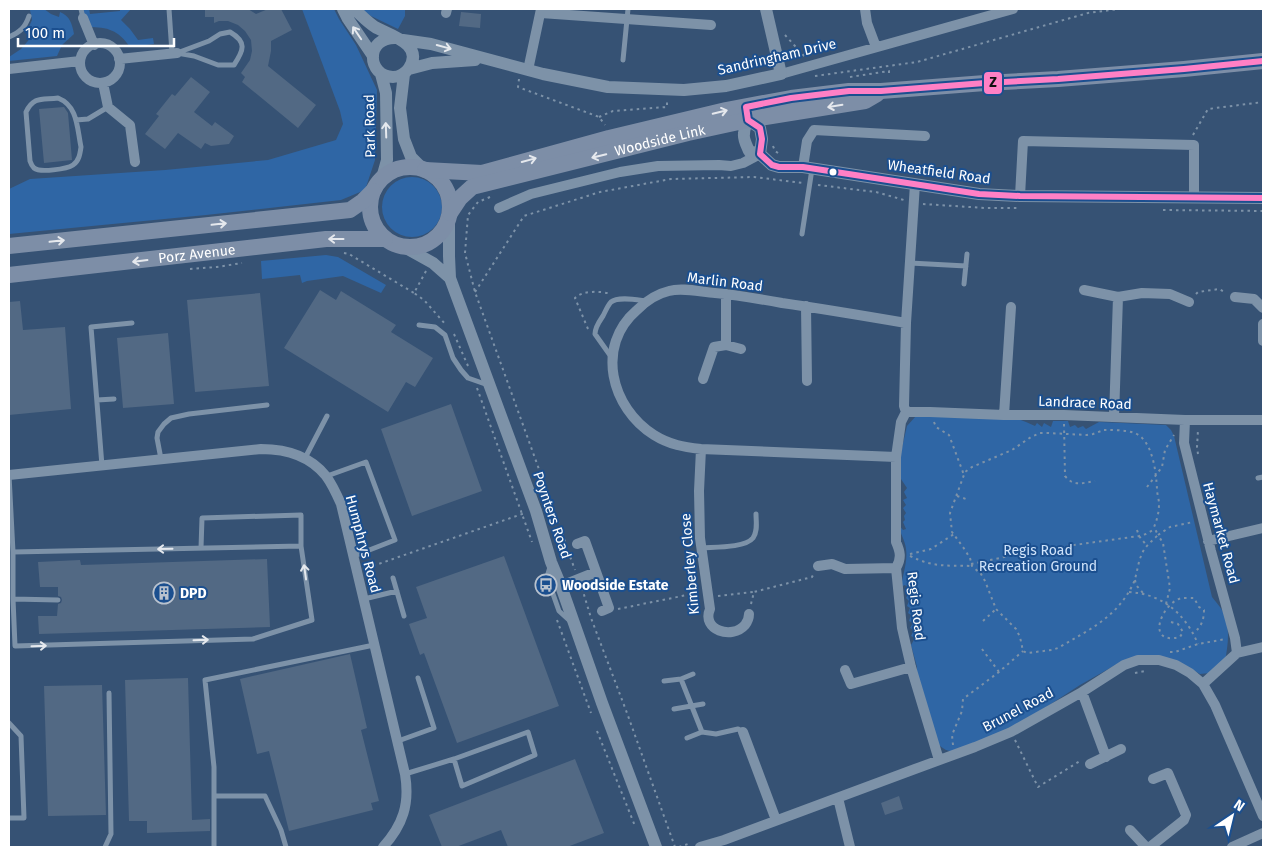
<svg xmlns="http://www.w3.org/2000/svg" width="1272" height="856" viewBox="0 0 1272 856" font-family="'Fira Sans',sans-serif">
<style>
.green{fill:#2f66a5}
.building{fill:#526984}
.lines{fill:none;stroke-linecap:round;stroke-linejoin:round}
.path{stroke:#7d92a8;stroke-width:2;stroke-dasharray:2.5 4;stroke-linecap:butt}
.service{stroke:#7d92a8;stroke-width:5}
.minor{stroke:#7d92a8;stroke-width:10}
.tertiary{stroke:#7d92a8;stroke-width:12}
.primary{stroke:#7d8ea7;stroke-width:16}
.bus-1-casing{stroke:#1b4f8f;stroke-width:10}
.bus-1{stroke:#ff80c5;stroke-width:6}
.oneway{stroke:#e5e9ee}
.oneway2{stroke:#e5e8ed}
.bus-dot{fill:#fff;stroke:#1b4f8f;stroke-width:2}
.labels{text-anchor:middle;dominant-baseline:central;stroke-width:4;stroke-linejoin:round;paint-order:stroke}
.street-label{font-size:14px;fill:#fff;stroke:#1b4f8f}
.park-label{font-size:14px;fill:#cfe3fa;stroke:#1b4f8f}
.poi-label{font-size:14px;font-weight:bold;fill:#fff;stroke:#1b4f8f;text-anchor:start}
.line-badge{stroke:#1b4f8f;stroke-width:2}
.pale-badge-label{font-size:14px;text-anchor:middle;font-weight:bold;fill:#111}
</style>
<rect width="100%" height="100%" fill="#365274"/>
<path class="green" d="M22,9H44L51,14L59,17L60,12C70,16 72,24 74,34L62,45L57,56L9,61V57L21,49L33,35L27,31L32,20L30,10H22Z
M85,9H89L90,14L120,11V9H131L121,20L130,29L138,40L153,38L154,44L130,47C118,30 108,27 88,27L83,11Z
M302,9H334L339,19L356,45L377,90L375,160L365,190L341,200L206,215L9,234V189L30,179L165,170L268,160L336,140L343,124L340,111Z
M361,9H405V16L398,29L371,16Z
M382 207a30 30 0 1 1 60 0a30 30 0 1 1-60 0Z
M326,255L338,257L386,285L381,293L343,276L307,281L302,283L300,275L262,279L261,261Z
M916,416L1018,419L1026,422L1035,426L1037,423L1042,427L1044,423L1051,427L1053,421H1068L1070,427L1075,425L1078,428L1083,426L1086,429L1099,422L1166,425L1171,430L1174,436L1212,597C1215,601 1219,605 1222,610C1231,625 1228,645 1225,661L1210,673L1200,674L1182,664L1119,663L1080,685L1031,717L1009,729L956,751C948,752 945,750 939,745L917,682V667L911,645L915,638L911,636L914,630L910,628L913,623L909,621L911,615L908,613L910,608L907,606L909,601L906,598L908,594L905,591L907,586L904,585L901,589C902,575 908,563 906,549C905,540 900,534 899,525L903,530L906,529L903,522L905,520L904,516L906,513L903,508L906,505L903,500L907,498L904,492L907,488L901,479L900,456L907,426Z"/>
<path class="building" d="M205,9H248L256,14L268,9H281L292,30L271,41V51L268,66L316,105L298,128L242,82L245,77L241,73L250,60L252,51L251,40L245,31L238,25L228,21H219L214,23V17H205Z
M461,12L481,14L480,28L459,26Z
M191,77L210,92L194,112L212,126L215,122L234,136L229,144L211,146L205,143L201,149L178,133L165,149L145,134L159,116L156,114L172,94L175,96Z
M64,107L68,113L72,160L44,163L39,109Z
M320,290L336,300L341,291L396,325L391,332L433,358L415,387L406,382L388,412L284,348Z
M260,293L269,386L195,392L187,300Z
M20,301L23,330L65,327L71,409L9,415V302Z
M168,333L174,404L123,408L117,338Z
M451,404L482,491L412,516L381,429Z
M504,556L559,706L457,743L424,653L420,655L409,624L427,618L416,587Z
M267,559L270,627L39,634L38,616H57L58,604L61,603L62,600L61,597L58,596V587H40L38,562L80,560L81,565Z
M350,654L367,728L361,730L379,801L371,803L373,810L289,831L269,751L257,754L240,679Z
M188,678L192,820L210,819V831L147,833V821H129L125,680Z
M102,685L106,815L48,816L44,686Z
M575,759L604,833L567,847H508L501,830L456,847H442L429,815Z
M899,796L903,809L885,815L881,803Z"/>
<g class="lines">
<path class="path" d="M1223,9H1225
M785,35L805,57
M815,76L917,62L1088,13L1119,9
M850,77L889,71V77
M519,79L518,87L599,117L605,125
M599,117L613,111L667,107V101
M1193,135L1208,109L1263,102
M773,146L775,151L781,155
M818,185L876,192L904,200
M490,197L478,202L468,215L465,253L475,292L566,544
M923,204L985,208H1018
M1163,210L1263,211
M344,253L349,254L414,293
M190,269L217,267L242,263
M426,271L414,293L424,300L446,325
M475,292L524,216L600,192L671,179L754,177L803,183
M1196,294L1198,292L1219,289L1226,293
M588,329L575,298C583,290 601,291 611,294
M454,334L468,366
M477,388L532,542
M934,422L936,427L949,435L964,475
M1064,424L1065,476C1074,487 1082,483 1095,481
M1104,430C1114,430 1126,430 1135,433C1153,441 1156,472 1157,489C1157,494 1159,499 1159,504C1159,512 1157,520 1154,527L1158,535C1151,542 1144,547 1141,556C1137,566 1137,577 1132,586C1116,618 1087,631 1058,648L1052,650L1027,653L1023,651L1020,637L1016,629L996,609L985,581L981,574L972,566L970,558L963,547L952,532L950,513L965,472L972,467L1012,450L1031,437L1040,433H1048L1087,435L1093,434Z
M1198,454L1197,447L1198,430H1199
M1147,487L1162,467L1165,450L1174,435
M957,496L969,500
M1214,519L1220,527
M1137,530L1139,536L1147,546
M568,551L575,570
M910,554L931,549L954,534
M910,556C935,568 946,565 972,566
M971,564L1038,550L1139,536L1146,534L1155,529
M367,568L525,513
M1135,580L1136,585L1143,593
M582,588L591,618L627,713L675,847
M1129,592C1162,594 1185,613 1198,644
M718,596L753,592
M751,604L754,592L812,577L813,575
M1166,604L1170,588L1163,543L1158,535L1170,527L1193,522
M618,609L697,593
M557,620L591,713
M983,621L996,609
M1171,622L1178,624L1183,632L1180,637C1144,646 1162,602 1182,598C1186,598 1191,598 1194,598L1199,607L1204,610C1204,620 1201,628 1193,633
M982,649L999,672
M1170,652H1175L1198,644L1226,639
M1135,673L1145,671
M597,731L635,826
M1015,740L1038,787L1080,761L1081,762
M953,745L952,735L962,711L963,699L999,672L1023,651
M679,847L691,843"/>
<path class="service" d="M81,9L83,18
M169,9L172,53
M230,32C247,42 244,50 234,65H218L194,56L177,53L209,41L220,34Z
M9,37C20,32 25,28 29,16
M623,60L628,9
M58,98C78,106 77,128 81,147C80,154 79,161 73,165C67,169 40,173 34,168C32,166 31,164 30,161L26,112C34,96 42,100 58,98Z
M76,120L88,119L108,107
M802,234L812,169
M910,263L966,266
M964,284L967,254
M419,325L435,327L445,335L453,358L461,370L468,378L488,385
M612,358L595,334C595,327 599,322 603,316C605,312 608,305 611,302C618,296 638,300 647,301
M97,400L114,399
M305,458L327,416
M161,459L157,438L158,432L164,424L171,418L189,414L267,405
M102,466L91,327L132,323
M9,475L13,552V599L15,646L253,639L312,620L301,546L13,552
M327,476L366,462L395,540L354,556
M1258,478L1263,477
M201,548L202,518L301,515V546
M702,548C714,547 745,548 753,538C758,531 756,522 756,514
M550,567L547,577L559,611L570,621
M393,578L404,616
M13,599L58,600
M364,599L397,591
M681,679L693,674
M664,681L681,679L702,732L716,734L738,729L743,732
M674,709L703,704
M9,723L21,736L24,818H9
M687,738L702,732
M398,741L434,728L418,678
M405,774L454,759L528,732L535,755L462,786L454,759
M214,796H265L281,830L286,847
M105,847L111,834L109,693
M214,847V767L205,680L374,645"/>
<path class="minor" d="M865,9L867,23L876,47
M446,13L447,9
M541,13L711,25
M83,18L94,45
M80 63a20 20 0 1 1 40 0a20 20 0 1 1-40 0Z
M119,59L177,53
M9,69L80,61
M528,70L541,9
M781,74L1013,9
M103,83L108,107L130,125L135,162
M803,167L807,141L814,130L925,136
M915,184L906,323L904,406L906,412L901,422L896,457V542C900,551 902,558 896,568L902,628L911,667L939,760
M1020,196L1023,141L1194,145V198
M499,208L531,194L620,172L658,166L719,165L731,166L743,163L760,154
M1084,290L1118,297L1142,293L1170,294L1189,302
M1235,297L1254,299L1263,308
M806,306L807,381
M1263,324V341
M726,345L741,349
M703,379L714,347L726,345V294
M906,412H930L1004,415H1064L1185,420H1263
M1004,415L1011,307
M1114,417L1118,297
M1185,420L1184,443L1211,551L1235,638L1237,653
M701,449L699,491L700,538L710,609C701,630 732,640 745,625C748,621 749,619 749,614
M896,457L701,449C684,447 670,445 654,435C611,408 595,346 637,310C646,301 656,294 669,291C682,287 701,292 715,293C737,295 760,299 782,303C824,309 865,316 906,323
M9,475L261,449C286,449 310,456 326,476C332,484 337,495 341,504L405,774C410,804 403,825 383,847
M1208,541L1263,528
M577,544L585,541L609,608L602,611
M818,566L832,564L845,569L896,568
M561,586L596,572
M845,670L851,684L911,667
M1203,684L1237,653L1263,647
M1082,692L1106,757
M743,732L776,820
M1090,764L1121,749
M838,798L850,847
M1130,830L1146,847
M700,847L724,840L915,769L975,747L1011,732L1082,692L1124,665L1138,660H1159L1176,665L1190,673L1203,684L1215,705L1263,816
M1150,847L1184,820L1186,815L1168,773L1153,779
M1232,847L1263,833"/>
<path class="tertiary" d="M343,9L348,19L373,56
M354,9C361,15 367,22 375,27C389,35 425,44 409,68C406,73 399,77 393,77C367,77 364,36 397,38
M403,40L431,44L543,74L608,87L684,90L726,86L781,74L766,9
M409,69L432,63L475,60
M381,74L386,93L387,160L382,178
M404,74L400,108L404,139L411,157L423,169
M747,112C749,123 744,125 744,134C743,139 747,146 749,151L760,154
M748,120L760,128L762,139L760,154
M760,154L772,165L779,167H803L979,194L1020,196L1263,198
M449,217V256L450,278L536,511L551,562L561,586L602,703L656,847
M406,248L433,263L450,278"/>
<g class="primary">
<circle cx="410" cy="207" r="40"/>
<path d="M425,170L482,173L609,138L726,110L791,98L849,91H881L985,83L1058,79L1184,69L1263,61"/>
<path id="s1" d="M450,213L460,198L472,187L688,133L748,120L865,101L877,94"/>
<path d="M9,246L350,210L363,201L373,191"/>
<path id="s2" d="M9,275L326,239H385"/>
</g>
<g class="bus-1-casing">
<path id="bus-1" d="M1263,61L1184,69L1058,79L985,83L881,91H849L791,98L746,107L748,120L760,128L762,139L760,154L772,165L779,167H803L979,194L1020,196L1263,198"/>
</g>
<use href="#bus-1" class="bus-1"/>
</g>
<defs><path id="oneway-shaft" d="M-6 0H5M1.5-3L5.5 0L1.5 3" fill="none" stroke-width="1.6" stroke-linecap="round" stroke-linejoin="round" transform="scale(1.25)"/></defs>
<g class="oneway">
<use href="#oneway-shaft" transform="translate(357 33) rotate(-124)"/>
<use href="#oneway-shaft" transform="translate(444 47) rotate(15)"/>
<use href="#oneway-shaft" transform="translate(386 130) rotate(-92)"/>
<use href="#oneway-shaft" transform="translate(165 549) rotate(179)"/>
<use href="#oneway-shaft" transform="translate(305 572) rotate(-98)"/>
<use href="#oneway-shaft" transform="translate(201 640) rotate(-2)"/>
<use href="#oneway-shaft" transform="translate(39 646) rotate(-2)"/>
</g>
<g class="oneway2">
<use href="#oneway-shaft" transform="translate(835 106) rotate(171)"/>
<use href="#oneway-shaft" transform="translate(720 112) rotate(-13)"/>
<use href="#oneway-shaft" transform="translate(599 156) rotate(166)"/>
<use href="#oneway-shaft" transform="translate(529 160) rotate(-15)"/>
<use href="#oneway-shaft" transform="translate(219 224) rotate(-6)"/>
<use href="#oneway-shaft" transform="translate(336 239) rotate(-180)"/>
<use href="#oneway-shaft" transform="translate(57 241) rotate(-6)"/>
<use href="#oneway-shaft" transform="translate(140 261) rotate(173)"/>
</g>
<defs>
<g id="bus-ring" transform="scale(1.125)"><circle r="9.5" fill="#1b4f8f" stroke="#b9c2ce" stroke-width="1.5"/><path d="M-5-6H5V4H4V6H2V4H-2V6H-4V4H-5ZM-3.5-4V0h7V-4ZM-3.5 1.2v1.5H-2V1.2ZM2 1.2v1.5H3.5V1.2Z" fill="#b9c2ce"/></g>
<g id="building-ring" transform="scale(1.125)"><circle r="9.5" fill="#1b4f8f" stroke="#b9c2ce" stroke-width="1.5"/><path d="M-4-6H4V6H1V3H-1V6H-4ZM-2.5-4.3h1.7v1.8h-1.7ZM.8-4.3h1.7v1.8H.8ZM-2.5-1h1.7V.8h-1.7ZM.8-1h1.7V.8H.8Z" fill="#b9c2ce"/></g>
</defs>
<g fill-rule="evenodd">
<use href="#bus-ring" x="546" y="585"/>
<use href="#building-ring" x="164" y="593"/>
</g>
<circle class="bus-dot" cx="833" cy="172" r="4.5"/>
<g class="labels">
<g class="street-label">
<text transform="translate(777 57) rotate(-13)">Sandringham Drive</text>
<text transform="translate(370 126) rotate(-91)">Park Road</text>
<text stroke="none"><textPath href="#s1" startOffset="228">Woodside Link</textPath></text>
<text transform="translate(939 172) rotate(8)">Wheatfield Road</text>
<text stroke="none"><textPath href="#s2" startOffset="189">Porz Avenue</textPath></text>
<text transform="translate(725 282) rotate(7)">Marlin Road</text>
<text transform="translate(1085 403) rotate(2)">Landrace Road</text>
<text transform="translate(552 515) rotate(71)">Poynters Road</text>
<text transform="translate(1221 533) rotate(75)">Haymarket Road</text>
<text transform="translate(363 544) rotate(75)">Humphrys Road</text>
<text transform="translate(690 564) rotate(-95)">Kimberley Close</text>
<text transform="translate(916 606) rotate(83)">Regis Road</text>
<text transform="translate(1018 710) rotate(-28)">Brunel Road</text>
</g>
<g class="park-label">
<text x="1038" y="550">Regis Road<tspan x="1038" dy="16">Recreation Ground</tspan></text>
</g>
<g class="poi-label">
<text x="562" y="585">Woodside Estate</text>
<text x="180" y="593">DPD</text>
</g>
</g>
<rect class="line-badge" x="983" y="71" width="20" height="24" rx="5" fill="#ff80c5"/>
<g class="pale-badge-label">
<text x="993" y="87">Z</text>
</g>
<rect width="1272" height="856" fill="none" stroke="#ffffff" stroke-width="20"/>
<g transform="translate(1232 816) rotate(35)" stroke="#1b4f8f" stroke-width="4" paint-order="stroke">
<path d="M0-4L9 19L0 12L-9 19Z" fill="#ffffff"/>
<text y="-8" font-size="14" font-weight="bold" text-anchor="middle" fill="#ffffff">N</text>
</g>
<path d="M18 38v8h156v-8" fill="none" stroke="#ffffff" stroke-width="2.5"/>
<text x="25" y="38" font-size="15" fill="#ffffff" stroke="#1b4f8f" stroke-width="4" paint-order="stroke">100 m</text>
</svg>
